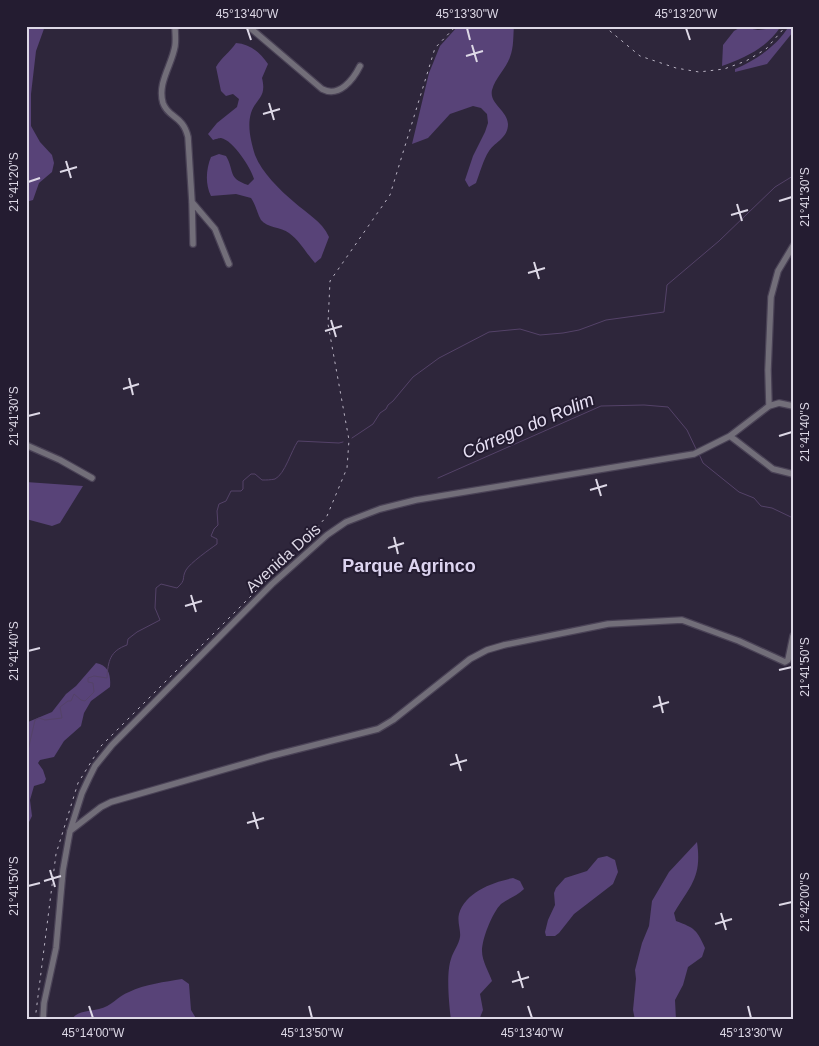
<svg xmlns="http://www.w3.org/2000/svg" width="819" height="1046" viewBox="0 0 819 1046" font-family="Arial,sans-serif">
<style>
.green{fill:#584378}
.lines{fill:none;stroke-linecap:round;stroke-linejoin:round}
.stream{stroke:#544268;stroke-width:1}
.minor-casing{stroke:#4a4256;stroke-width:8}
.minor{stroke:#726e79;stroke-width:5.5}
.rail{stroke:#b9b3c3;stroke-width:1;stroke-dasharray:2.5 5;stroke-linecap:butt}
.ticks{fill:none;stroke:#ddd8e6;stroke-width:2}
.labels{text-anchor:middle;dominant-baseline:central;stroke-width:4;stroke-linejoin:round;paint-order:stroke}
.street-label{font-size:16px;fill:#ddd8e6;stroke:#241c31}
.water-label{font-size:18px;font-style:italic;fill:#e7e0f4;stroke:#241c31}
.neighbourhood-label{font-size:18px;font-weight:bold;fill:#dcd3ef;stroke:#241c31}
.neatline{fill:none;stroke:#ddd8e6;stroke-width:2}
.ticks-label{font-size:12px;text-anchor:middle;fill:#ddd8e6}
</style>
<rect width="100%" height="100%" fill="#2e263b"/>
<path class="green" d="M26,26H45L36,51L31,94V126L40,142L52,155L54,163L52,172L39,183L33,200L26,202Z
M458,26H514C513,36 514,47 510,57C506,69 495,78 492,90C489,104 507,110 508,124C508,138 496,141 489,151C483,160 480,173 476,183L469,187L465,180L473,156L485,132L488,123L487,114L481,108L473,106L450,114L428,138L412,144L429,73L440,46Z
M767,26H781C767,48 745,58 722,66L723,45L734,31L741,27L758,30L766,29Z
M789,26H793V32L767,64L735,72V69C756,60 777,46 789,26Z
M236,43C250,44 260,52 268,64L262,78C267,98 256,98 251,113C247,126 251,142 255,155C262,173 280,190 294,202C306,213 322,221 329,237L321,258L315,263C306,253 300,241 289,233C281,227 267,228 261,220C257,213 256,205 251,198L236,194L211,196C205,184 206,169 211,157L219,154L226,156C235,171 227,178 248,185L254,179C251,168 233,140 221,138C220,138 215,139 213,140L208,134L217,123L237,107L239,99L233,94L226,96L221,91L216,67C221,58 230,52 236,43Z
M26,482L83,486L60,523L52,526L26,519Z
M96,663C109,665 111,676 110,687L91,701L84,713L81,726L64,741L54,757L40,760L38,763L43,770L46,779L44,783L34,786L30,800L32,816L26,828V725L28,722L52,712L66,694L76,686Z
M697,842C702,877 691,885 674,913L676,921C695,928 697,930 705,948L702,957L688,967L683,985L675,1000L676,1020H635L633,1010L636,979L635,970L642,943L649,926L652,901L669,872Z
M607,856L615,860L618,872L613,884L574,914L559,933L555,936H546L545,932L548,920L555,905L554,893L556,888L565,878L587,871L598,858Z
M513,878L520,881L524,889C517,896 509,898 501,904C492,913 482,939 482,951C482,961 489,972 492,981L480,994L483,1010L479,1020H451C449,1004 446,973 451,959C453,952 459,944 460,937C461,930 457,922 459,914C465,892 493,882 513,878Z
M182,979L189,984L191,1010L197,1020H71C78,1010 88,1012 99,1009C111,1007 118,996 129,992C145,984 165,982 182,979Z"/>
<g class="lines">
<path class="stream" d="M352,438L373,424L380,413L386,409L388,405L393,401L413,377L439,358L489,332L520,329L540,335L563,333L579,330L606,320L664,312L667,285L719,241L775,187L793,176
M699,454L703,463L739,492L754,498L761,506L772,508L793,518
M438,478L601,406L644,405L668,407L687,430L697,451
M26,759L35,720L39,718L45,720L62,718L60,707L68,701H71L74,694L81,700L85,701L94,692L93,683L88,682V678L94,676L107,678C108,661 110,651 127,645L128,639L137,632L160,620L155,608L156,588L161,584L177,588C187,579 181,579 186,570C190,563 210,549 217,544V539L211,536L214,529L218,525L217,511L219,504L226,501L231,491H241L243,489V481L251,474H255L262,480C266,480 271,480 275,479C285,474 291,451 298,441L339,443L343,442"/>
<g class="minor-casing">
<path id="minor" d="M175,26C175,33 176,40 175,46C172,65 157,83 163,103C168,118 183,115 188,137L192,202L193,244
M248,26L322,89C339,98 353,80 360,66
M192,202L215,229L229,264
M769,406L768,370L771,297L778,271L793,246
M730,436L773,469L793,474
M26,445L60,460L92,478
M70,831L101,807L111,802L271,756L378,729L393,720L470,659L487,650L504,645L608,624L682,620L739,641L785,662L788,660L793,636
M43,1020L44,1003L56,948L63,870L70,831L82,793L89,778L95,766L112,745L272,584L327,535L346,522L380,509L416,500L694,454L730,436L769,406L779,403L793,406"/>
</g>
<use href="#minor" class="minor"/>
<path class="rail" d="M604,26L640,56L676,68L699,72L724,69L746,61L766,49L786,26
M35,1020L56,854L78,783L101,746L300,547L327,516L347,468L349,440L328,324L330,281L390,195L435,48L456,26"/>
</g>
<path class="ticks" d="M247,28L251,40M467,28L470,40M686,28L690,40M472,45L477,62M466,56L483,51M269,103L274,120M263,114L280,109M66,161L71,178M60,172L77,167M28,182L40,178M779,201L792,197M737,204L742,221M731,215L748,210M534,262L539,279M528,273L545,268M331,320L336,337M325,331L342,326M129,378L133,395M123,389L139,384M28,416L40,413M779,436L792,432M596,479L601,496M590,490L607,485M394,537L398,554M388,548L404,543M191,595L196,612M185,606L202,601M28,651L40,648M779,670L792,667M659,696L663,713M653,707L669,702M456,754L461,771M450,765L467,760M253,812L258,829M247,823L264,818M50,870L55,887M44,881L61,876M28,886L40,883M779,905L792,902M721,913L726,930M715,924L732,919M518,971L523,988M512,982L529,977M89,1006L93,1018M309,1006L312,1018M528,1006L532,1018M748,1006L751,1018"/>
<g class="labels">
<g class="street-label">
<text transform="translate(283 558) rotate(-42)">Avenida Dois</text>
</g>
<g class="water-label">
<text transform="translate(528 426) rotate(-23)">Córrego do Rolim</text>
</g>
<g class="neighbourhood-label">
<text x="409" y="566">Parque Agrinco</text>
</g>
</g>
<rect width="819" height="1046" fill="none" stroke="#241c31" stroke-width="55"/>
<rect x="28" y="28" width="764" height="990" class="neatline"/>
<g class="ticks-label">
<text x="247" y="18">45°13'40"W</text>
<text x="467" y="18">45°13'30"W</text>
<text x="686" y="18">45°13'20"W</text>
<text transform="translate(14 182) rotate(-90)" y="4">21°41'20"S</text>
<text transform="translate(805 197) rotate(-90)" y="4">21°41'30"S</text>
<text transform="translate(14 416) rotate(-90)" y="4">21°41'30"S</text>
<text transform="translate(805 432) rotate(-90)" y="4">21°41'40"S</text>
<text transform="translate(14 651) rotate(-90)" y="4">21°41'40"S</text>
<text transform="translate(805 667) rotate(-90)" y="4">21°41'50"S</text>
<text transform="translate(14 886) rotate(-90)" y="4">21°41'50"S</text>
<text transform="translate(805 902) rotate(-90)" y="4">21°42'00"S</text>
<text x="93" y="1037">45°14'00"W</text>
<text x="312" y="1037">45°13'50"W</text>
<text x="532" y="1037">45°13'40"W</text>
<text x="751" y="1037">45°13'30"W</text>
</g>
</svg>
